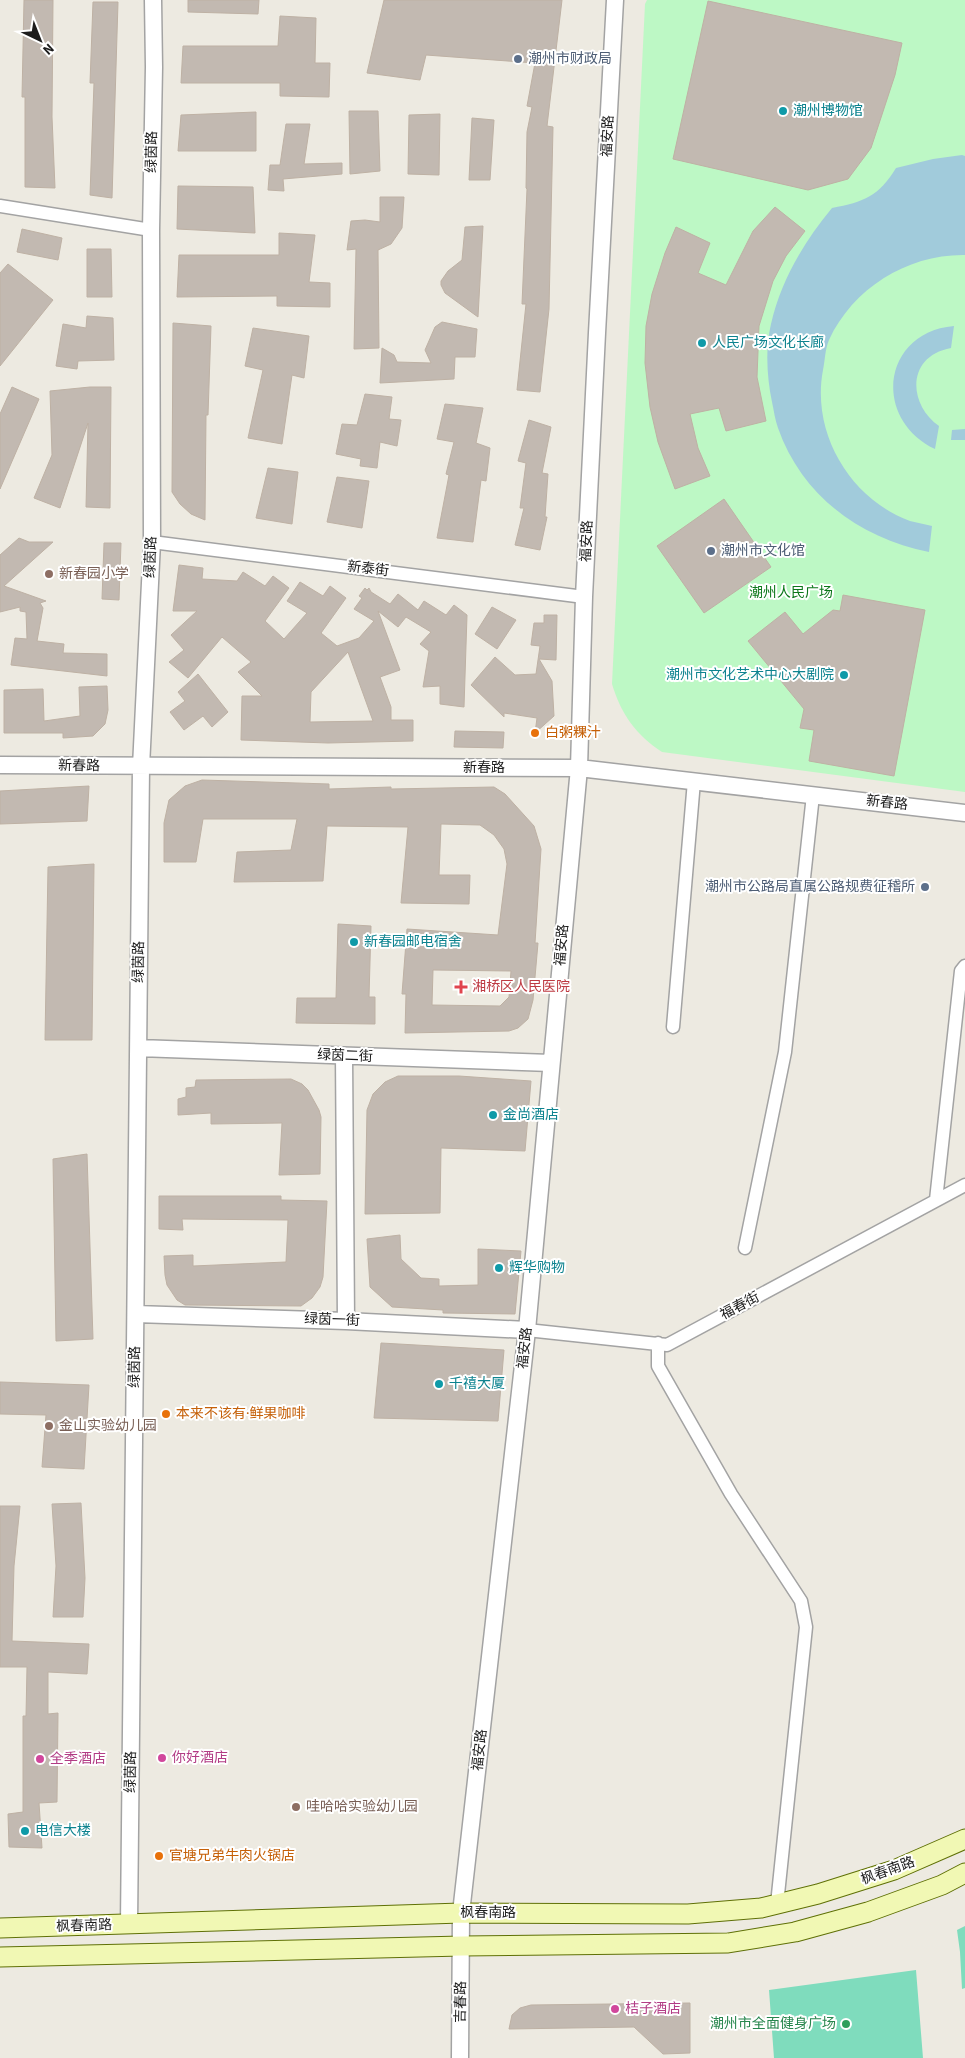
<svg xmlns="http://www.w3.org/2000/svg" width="965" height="2058" viewBox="0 0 965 2058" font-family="'Source Sans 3','Noto Sans SC',sans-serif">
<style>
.park{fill:#bdf8c5}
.pitch{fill:#7fdcbd}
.water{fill:#a1cbdb}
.building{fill:#c2b9b1;stroke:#beb1a4;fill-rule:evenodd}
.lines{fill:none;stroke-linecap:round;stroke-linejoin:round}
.minor-casing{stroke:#a3a3a3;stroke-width:15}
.tertiary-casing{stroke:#a3a3a3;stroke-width:19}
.secondary-casing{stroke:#5f7006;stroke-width:21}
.minor{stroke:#fff;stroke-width:12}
.tertiary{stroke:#fff;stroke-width:16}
.secondary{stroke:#f1f8b4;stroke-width:19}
.service-dot{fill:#5c6f8a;stroke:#fff;stroke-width:2}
.culture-dot{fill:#0f9aa8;stroke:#fff;stroke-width:2}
.education-dot{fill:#8d6e63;stroke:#fff;stroke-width:2}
.food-dot{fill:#e8710a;stroke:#fff;stroke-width:2}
.health-dot{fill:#e0444e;stroke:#fff;stroke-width:2}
.hotel-dot{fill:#d1479c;stroke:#fff;stroke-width:2}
.leisure-dot{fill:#2e9e5b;stroke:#fff;stroke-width:2}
.labels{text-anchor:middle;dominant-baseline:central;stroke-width:4;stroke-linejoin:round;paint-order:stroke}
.service-label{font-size:14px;fill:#4e5e75;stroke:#fff;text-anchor:start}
.culture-label{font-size:14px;fill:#0d838f;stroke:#fff;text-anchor:start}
.street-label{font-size:14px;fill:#1c1c1c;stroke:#fff}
.education-label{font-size:14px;fill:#785e54;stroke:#fff;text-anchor:start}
.park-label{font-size:14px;fill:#0c771a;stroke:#fff}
.food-label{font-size:14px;fill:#c56008;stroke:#fff;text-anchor:start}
.health-label{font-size:14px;fill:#be3a42;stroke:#fff;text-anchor:start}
.hotel-label{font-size:14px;fill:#b23c85;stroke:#fff;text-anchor:start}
.leisure-label{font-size:14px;fill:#27864d;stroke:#fff;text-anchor:end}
</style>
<rect width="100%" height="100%" fill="#edeae1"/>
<path class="park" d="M647,0H965V792L662,752C636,735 621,714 612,684L645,4Z"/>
<path class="pitch" d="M965,1926V1988L962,1989L960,1952L957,1930Z
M916,1970L923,2058H774L769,1990Z"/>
<path class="water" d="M962,155L965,156V255C908,254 853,288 829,340C825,349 825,361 823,370C811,433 850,499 910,521C917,523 925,524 932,526L929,552C860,538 802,496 778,428C775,420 774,411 772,402C767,378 765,349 771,324C781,280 804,242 832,208C864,202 879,196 896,168L933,159Z
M954,326L951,348C907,356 907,403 939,426L935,449C871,418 883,332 954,326Z
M965,429V440H951L952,430Z"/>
<path class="building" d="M24,0H53L52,117L55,188L25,187V97H22Z
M188,0H259L258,14L188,12Z
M384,0H562L547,126L553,127L549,309L540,392L517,390L526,304H522L527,189L526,188L527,132L532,107L527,106L535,63L426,55L420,80L367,73Z
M708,1L902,43L895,75L871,148L848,179L808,190L673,159Z
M93,2H118L112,198L90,195L94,83H90Z
M280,16L316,18L315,63H330L329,97L280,96V83H181L183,46H278Z
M349,111H378L380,171L350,174Z
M256,112V151H178L181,115Z
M440,114L439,175L408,174L409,115Z
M472,118L494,120L490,180H469Z
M286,124H310L304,164L342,163V174L283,179L284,191L268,190L270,165H280Z
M178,186L253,187L255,233L177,229Z
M380,197H404L402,228L391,244L378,250L379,348L354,349L356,249L347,250L351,221L365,220L380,222Z
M775,207L805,231L786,256L773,281L759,326L757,377L766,421L726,431L719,408L690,414L698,448L710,476L675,489L658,442L650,407L645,363L646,326L652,294L665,253L676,227L710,243L698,273L726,285L753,231Z
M483,226L478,317L445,293L441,285V281L448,271L462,260L465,227Z
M22,229L62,238L58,260L17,252Z
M279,233L315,235L309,282L330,283V307L277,306V296L177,297L179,255H279Z
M87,249H111L112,297H87Z
M8,264L53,300L0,366V273Z
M87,316L113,318L114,360L78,361L77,369L56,366L63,324L86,328Z
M442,322L477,329L475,357H455L454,379L380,383L382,348L394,355L397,362L431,363L425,350L435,327Z
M173,323L211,326L208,415H206L205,520L191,514L180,504L172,492Z
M253,328L309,336L304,378L292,375L282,444L248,438L263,370L245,366Z
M12,387L39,399L0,489V414Z
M90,387H111L110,508L86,507L88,423L60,508L34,498L52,455L50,391Z
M365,394L392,397L389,419L401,420L397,446L380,442L377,468L360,466L361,459L336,454L342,424L357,425Z
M445,404L483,408L476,443L490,448L486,481L481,480L473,542L437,538L449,475L446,474L454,442L437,439Z
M529,420L551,427L542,473L548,474L545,517H547L540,550L515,545L524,508H520L526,463L518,461Z
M268,468L298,472L292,524L256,518Z
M337,477L369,481L362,528L327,522Z
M724,499L771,567L704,613L657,546Z
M19,538L29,542H53L4,586L46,601L40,603L43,608L37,641L64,644L63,653L107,654V676L11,665L15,638L27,639L26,612L20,611V607L0,612V555Z
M104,543H121L119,600L102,599Z
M179,565L203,568L202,579L237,581L243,572L265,586L273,576L289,588L265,621L284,639L307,613L287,601L300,582L323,596L330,586L346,598L321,633L337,646L359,638L374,621L354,609L362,598L359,596L365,588L367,590L369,588L371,592L390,604L398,594L418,610L424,601L446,615L454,605L467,615L464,707L440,704V686L423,687L429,651L420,644L431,632L406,617L398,627L378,611L400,670L380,677L391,707V720H413V741L328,743L241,740L242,696H262L238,672L251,662L222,637L188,678L169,662L184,650L171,635L197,611H173ZM348,652L373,721L310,722L311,692Z
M843,595L925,610L894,776L809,761L814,730L800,728L804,709L748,641L785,612L803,634L833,610L840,611Z
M492,607L516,620L497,649L475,634Z
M544,615H557L556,660L539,659L552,681L554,716L535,733L537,718L504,713V717L471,685L495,657L515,675L536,674L540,646L531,645L534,623H544Z
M198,674L228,712L212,727L203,716L184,730L170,712L185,701L178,692Z
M107,686L108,710L105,724L93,736L63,738V733H4V690L43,689L44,721L80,716L79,687Z
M455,731L504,732L503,748L454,747Z
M202,780L329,784V789L391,787V789L494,787L505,794L534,826L541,849L535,943H538L533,1000L528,1019L518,1028L509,1031L405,1033L406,994H402L407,929L498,935L507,864L504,849L494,835L480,825L441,824L439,875H470L469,904L401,903L408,827L327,826L323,881L234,882L237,852L291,850L297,819H203L196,862H164V823L169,800L185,786ZM433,970L511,971L509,997L500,1006L432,1005Z
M89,786L87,821L0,824V791Z
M94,864L92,1040H45L48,867Z
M338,924L371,926L369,997H375V1024L296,1023L297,998H336Z
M398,1076H459L531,1081L525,1151L441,1148L440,1213L365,1214L367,1110L373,1094L385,1082Z
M291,1079L302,1084L308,1090L319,1110L321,1117L320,1174L279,1175L282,1123L211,1124V1113L178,1115V1099L186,1097V1088L195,1087L196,1080Z
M87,1154L93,1339L56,1341L53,1159Z
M159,1196H281V1200L327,1201L323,1277L320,1287L312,1298L301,1306L185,1305L177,1300L167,1285L165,1275L164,1256L193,1255V1266L286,1262L288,1220L182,1219L183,1230L159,1229Z
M400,1235L401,1259L421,1278L439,1279V1286L478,1285V1249L521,1251L515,1314L443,1313V1310L392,1307L370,1287L367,1239Z
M381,1343L504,1350L498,1421L374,1418Z
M0,1382L89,1385L84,1469L42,1467L46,1415L0,1414Z
M81,1503L85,1578L83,1617H53L56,1566L52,1504Z
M0,1506H20L14,1566L12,1641L89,1644L87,1674L48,1672V1714L58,1713L57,1802L39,1803L42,1848L9,1847L8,1814L23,1812V1716H26L27,1667H0Z
M690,2003V2053L663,2054L634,2027L509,2029L512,2015L520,2008L531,2005Z"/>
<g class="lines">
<g class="minor-casing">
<path id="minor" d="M0,206L151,230
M152,542L584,597
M673,1027L694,781
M936,1200L961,971L965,966
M745,1248L785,1052L813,795
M527,1330L667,1345L965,1185
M658,1343V1366L731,1494L801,1601L806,1627L777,1904"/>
</g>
<g class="tertiary-casing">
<path id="tertiary" d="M0,765L579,768L965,813
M139,1048L551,1063
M344,1056L346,1321
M136,1314L346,1321L527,1330
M129,1924L141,767L152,542L151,230L154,67L153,0
M460,2058L461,1913L527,1330L579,768L584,597L597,333L615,0"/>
</g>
<g class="secondary-casing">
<path id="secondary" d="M0,1928L461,1913L688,1914L761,1908L818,1894L894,1870L965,1839
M0,1957L462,1946L728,1943L795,1932L868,1912L942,1885L965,1873"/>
</g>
<use href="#minor" class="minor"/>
<use href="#tertiary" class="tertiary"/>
<use href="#secondary" class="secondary"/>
</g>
<g class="service-dot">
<circle cx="518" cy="59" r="5"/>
<circle cx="711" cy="551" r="5"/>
<circle cx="925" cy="887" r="5"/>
</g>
<g class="culture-dot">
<circle cx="783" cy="111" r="5"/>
<circle cx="702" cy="343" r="5"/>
<circle cx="844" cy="675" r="5"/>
<circle cx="354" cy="942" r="5"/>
<circle cx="493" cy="1115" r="5"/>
<circle cx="499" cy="1268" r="5"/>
<circle cx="439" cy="1384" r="5"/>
<circle cx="25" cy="1831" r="5"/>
</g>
<g class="education-dot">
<circle cx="49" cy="574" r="5"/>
<circle cx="49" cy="1426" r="5"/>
<circle cx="296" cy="1807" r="5"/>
</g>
<g class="food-dot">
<circle cx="535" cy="733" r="5"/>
<circle cx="166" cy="1414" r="5"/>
<circle cx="159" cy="1856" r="5"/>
</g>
<path class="health-dot" d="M458.5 979.5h5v5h5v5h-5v5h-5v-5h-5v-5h5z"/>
<g class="hotel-dot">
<circle cx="162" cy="1758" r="5"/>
<circle cx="40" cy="1759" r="5"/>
<circle cx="615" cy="2009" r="5"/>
</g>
<circle class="leisure-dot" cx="846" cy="2024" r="5"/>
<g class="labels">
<g class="service-label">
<text x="528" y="59">潮州市财政局</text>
<text x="721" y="551">潮州市文化馆</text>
<text x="915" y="887" text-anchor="end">潮州市公路局直属公路规费征稽所</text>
</g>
<g class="culture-label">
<text x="793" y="111">潮州博物馆</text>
<text x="712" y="343">人民广场文化长廊</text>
<text x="834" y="675" text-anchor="end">潮州市文化艺术中心大剧院</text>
<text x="364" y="942">新春园邮电宿舍</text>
<text x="503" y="1115">金尚酒店</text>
<text x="509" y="1268">辉华购物</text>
<text x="449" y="1384">千禧大厦</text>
<text x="35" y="1831">电信大楼</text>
</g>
<g class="street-label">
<text transform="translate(608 136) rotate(-87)">福安路</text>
<text transform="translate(152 152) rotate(-89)">绿茵路</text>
<text transform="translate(587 541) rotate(-87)">福安路</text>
<text transform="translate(151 557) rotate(-88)">绿茵路</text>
<text transform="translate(368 569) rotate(7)">新泰街</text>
<text transform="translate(79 766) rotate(1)">新春路</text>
<text x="484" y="768">新春路</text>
<text transform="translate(887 803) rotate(6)">新春路</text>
<text transform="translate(562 945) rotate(-85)">福安路</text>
<text transform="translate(139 962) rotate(-89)">绿茵路</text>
<text transform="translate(345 1056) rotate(2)">绿茵二街</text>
<text transform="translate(740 1306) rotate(-28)">福春街</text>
<text transform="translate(332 1320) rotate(2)">绿茵一街</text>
<text transform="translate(525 1348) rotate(-84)">福安路</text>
<text transform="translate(135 1367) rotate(-89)">绿茵路</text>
<text transform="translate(480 1750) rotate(-84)">福安路</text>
<text transform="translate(131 1772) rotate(-89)">绿茵路</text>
<text transform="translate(888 1871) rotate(-20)">枫春南路</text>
<text x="488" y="1913">枫春南路</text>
<text transform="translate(84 1926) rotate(-2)">枫春南路</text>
<text transform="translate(461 2002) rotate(-89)">吉春路</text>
</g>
<g class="education-label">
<text x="59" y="574">新春园小学</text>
<text x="59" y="1426">金山实验幼儿园</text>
<text x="306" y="1807">哇哈哈实验幼儿园</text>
</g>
<g class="park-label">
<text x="791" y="593">潮州人民广场</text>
</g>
<g class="food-label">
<text x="545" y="733">白粥粿汁</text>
<text x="176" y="1414">本来不该有·鲜果咖啡</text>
<text x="169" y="1856">官塘兄弟牛肉火锅店</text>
</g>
<g class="health-label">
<text x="472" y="987">湘桥区人民医院</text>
</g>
<g class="hotel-label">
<text x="172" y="1758">你好酒店</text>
<text x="50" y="1759">全季酒店</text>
<text x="625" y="2009">桔子酒店</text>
</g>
<g class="leisure-label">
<text x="836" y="2024">潮州市全面健身广场</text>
</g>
</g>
<g transform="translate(40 40) rotate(137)" stroke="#ffffff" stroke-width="4" paint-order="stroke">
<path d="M0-4L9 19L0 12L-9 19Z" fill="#1c1c1c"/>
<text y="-8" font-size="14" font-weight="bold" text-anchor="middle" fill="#1c1c1c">N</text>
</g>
</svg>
